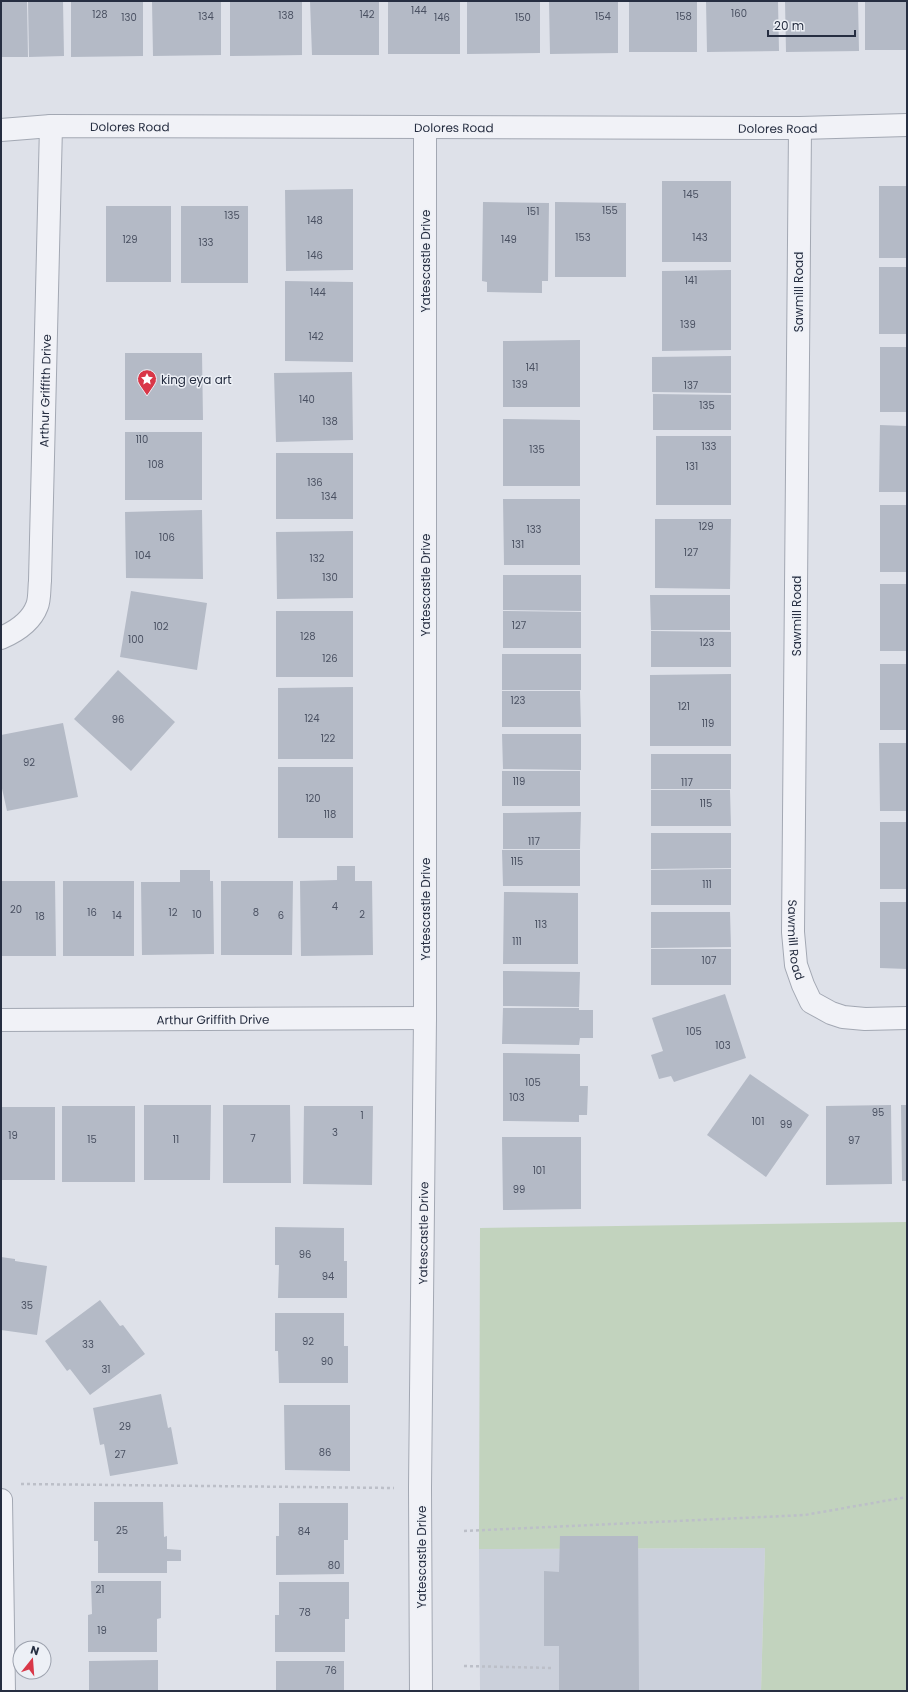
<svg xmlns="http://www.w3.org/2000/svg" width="908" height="1692" viewBox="0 0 908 1692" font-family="Poppins,sans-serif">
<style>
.built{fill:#cbd0db}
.green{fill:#c2d3be}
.building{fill:#b4bac6}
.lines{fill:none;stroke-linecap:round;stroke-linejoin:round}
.minor-casing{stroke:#a3a8b3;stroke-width:24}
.path{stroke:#bcbfc8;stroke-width:2.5;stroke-dasharray:3 3;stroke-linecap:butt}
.minor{stroke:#f1f2f7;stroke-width:22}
.labels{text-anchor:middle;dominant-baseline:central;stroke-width:3;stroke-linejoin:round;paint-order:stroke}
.number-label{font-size:10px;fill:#4a5162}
.street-label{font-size:12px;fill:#262e41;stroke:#edf0f6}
.poi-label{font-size:12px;fill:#262e41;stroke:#edf0f6;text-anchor:start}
</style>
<rect width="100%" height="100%" fill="#dee1e9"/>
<path class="built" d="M765,1548L761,1691H480L479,1549Z"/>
<path class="green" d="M907,1222V1691H761L765,1548L479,1549L480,1228Z"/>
<path class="building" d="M1,1H27L28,57H1Z
M28,1H63L64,56L29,57Z
M71,1H143V56L71,57Z
M152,1H221V55L153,56Z
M230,1H302V55L230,56Z
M310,1H379V55H312Z
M388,1H460V54H388Z
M467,1H540V53L467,54Z
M549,1H618V53L550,54Z
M629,1H697V52H629Z
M706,1H778L779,51L707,52Z
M785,1H858L859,51L786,52Z
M865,1H907V50H865Z
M662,181H731V262H662Z
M879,186H907V258H879Z
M353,189V270L286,271L285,190Z
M483,202L549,203L548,281H542V293L487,292V282L482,281Z
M555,202L626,203V277H555Z
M106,206H171V282H106Z
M181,206H248V283H181Z
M879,267H907V334H879Z
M731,270V350L662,351V271Z
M285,281L353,282V362L285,361Z
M580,340V407H503V341Z
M880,347H907V412H880Z
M125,353H202L203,420H125Z
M731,356V393L652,392V357Z
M352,372L353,440L276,442L274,373Z
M653,394L731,395V430H653Z
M503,419L580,420V486H503Z
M880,425L907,426V492H879Z
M125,432H202V500H125Z
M656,436H731V505H656Z
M276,453H353V519H276Z
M503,499H580V565H504Z
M880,505H907V572H880Z
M202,510L203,579L126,578L125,512Z
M655,519H731L730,589L655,588Z
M353,531V598L277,599L276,532Z
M503,575H581V611L503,610Z
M880,584H907V651H880Z
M131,591L207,603L197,670L120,657Z
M650,595H730V630H651Z
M276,611H353V677H276Z
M503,611L581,612V648H503Z
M651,631L731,632V667H651Z
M502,654H581V690H502Z
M880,664H907V730H880Z
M118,670L175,722L131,771L74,719Z
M731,674V710H676H731V746H650V675Z
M353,687V759H278V688Z
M502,691H580L581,727H502Z
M63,723L78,797L7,811L1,784V735Z
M502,734H581V770L503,769Z
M879,743H907V811H880Z
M651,754H731V789H651Z
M278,767H353V838H278Z
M502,771H580V806H502Z
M651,790H730L731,826H651Z
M581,812L580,849H503V813Z
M880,822H907V889H880Z
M651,833H731V868L651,869Z
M502,850H580V886H503Z
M337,866H355V881H372L373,955L301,956L300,881L337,880Z
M731,869V905H651V870Z
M180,870H210V881H213L214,954L142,955L141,882H180Z
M1,881H55L56,956H1Z
M63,881H134V956H63Z
M221,881H293L292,955H221Z
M504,892L578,893V964H503Z
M880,902H907V969L880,968Z
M651,912H730L731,947L651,948Z
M651,949H731V985H651Z
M503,971L580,972L579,1007L503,1006Z
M725,994L746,1058L674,1082L671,1076L659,1079L651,1055L663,1051L652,1018Z
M503,1008H579V1010H593V1038H580L579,1045L502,1044Z
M503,1053L580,1054V1086H588L587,1115H579V1122L503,1121Z
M750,1074L809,1115L766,1177L707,1135Z
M144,1105H211L210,1180H144Z
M223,1105H290L291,1183H223Z
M891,1105L892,1184L826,1185V1106Z
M901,1105H907V1181H902Z
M62,1106H135V1182H62Z
M304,1106H373L372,1185L303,1184Z
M1,1107H55V1180H1Z
M502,1137H581V1209L503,1210Z
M275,1227L344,1228V1261H347V1298H278L279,1265H275Z
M1,1257L15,1259V1261L47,1266L37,1335L1,1330Z
M100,1300L120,1326L123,1325L145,1354L90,1395L70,1369L67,1371L45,1341Z
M275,1313H344V1346H348V1383H279L278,1351H275Z
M161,1394L168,1428L171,1427L178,1464L110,1476L104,1444L100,1445L93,1408Z
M284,1405H350V1471L285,1470Z
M94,1502H163L164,1537L167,1536V1549L181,1550V1561H167V1573H98V1541H94Z
M279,1503H348V1540H344V1574L276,1575V1536H279Z
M560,1536H638L639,1691H559V1646H544V1571L559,1572Z
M91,1581H161V1618L157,1619V1652H88V1615L92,1614Z
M279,1582H349V1619H345V1652H275V1615H279Z
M158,1660V1691H89V1661Z
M276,1661H344V1691H276Z"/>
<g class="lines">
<g class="minor-casing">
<g id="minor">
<path id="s1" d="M800,128L793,932L796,965L803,985L811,1002L831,1013L843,1017L865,1019L907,1018"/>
<path id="s2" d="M1,130L51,126L800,128L907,125"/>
<path id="s3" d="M1,638C15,632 31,622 37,606C40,599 39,588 40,581L51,126"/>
<path id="s4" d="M1,1020L425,1018"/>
<path d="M1,1500L4,1691"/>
<path id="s5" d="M421,1691L420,1488L425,1018V127"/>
</g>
</g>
<path class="path" d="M21,1484L394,1488
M464,1531L805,1515L907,1497
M464,1666L553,1668"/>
<use href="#minor" class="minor"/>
</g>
<defs>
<g id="sight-pin" transform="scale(1)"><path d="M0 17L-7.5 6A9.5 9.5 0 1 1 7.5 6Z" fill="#d93748" stroke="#edf0f6"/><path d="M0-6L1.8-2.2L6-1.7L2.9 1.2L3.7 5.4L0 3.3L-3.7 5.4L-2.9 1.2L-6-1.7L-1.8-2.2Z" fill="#fff"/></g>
</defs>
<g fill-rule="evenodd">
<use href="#sight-pin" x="147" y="379"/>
</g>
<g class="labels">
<g class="number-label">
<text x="419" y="10">144</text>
<text x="739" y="13">160</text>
<text x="100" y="14">128</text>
<text x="367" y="14">142</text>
<text x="286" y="15">138</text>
<text x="206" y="16">134</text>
<text x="603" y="16">154</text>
<text x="684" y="16">158</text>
<text x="129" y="17">130</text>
<text x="442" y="17">146</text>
<text x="523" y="17">150</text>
<text x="691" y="194">145</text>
<text x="610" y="210">155</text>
<text x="533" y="211">151</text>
<text x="232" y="215">135</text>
<text x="315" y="220">148</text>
<text x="583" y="237">153</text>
<text x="700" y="237">143</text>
<text x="130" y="239">129</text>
<text x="509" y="239">149</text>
<text x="206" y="242">133</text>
<text x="315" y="255">146</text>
<text x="691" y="280">141</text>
<text x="318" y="292">144</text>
<text x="688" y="324">139</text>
<text x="316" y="336">142</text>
<text x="532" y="367">141</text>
<text x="520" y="384">139</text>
<text x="691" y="385">137</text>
<text x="307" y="399">140</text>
<text x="707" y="405">135</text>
<text x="330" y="421">138</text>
<text x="142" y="439">110</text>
<text x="709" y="446">133</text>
<text x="537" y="449">135</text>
<text x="156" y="464">108</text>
<text x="692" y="466">131</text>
<text x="315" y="482">136</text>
<text x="329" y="496">134</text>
<text x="706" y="526">129</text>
<text x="534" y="529">133</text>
<text x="167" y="537">106</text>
<text x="518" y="544">131</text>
<text x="691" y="552">127</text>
<text x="143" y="555">104</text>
<text x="317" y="558">132</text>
<text x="330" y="577">130</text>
<text x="519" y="625">127</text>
<text x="161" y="626">102</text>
<text x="308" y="636">128</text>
<text x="136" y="639">100</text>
<text x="707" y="642">123</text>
<text x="330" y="658">126</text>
<text x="518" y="700">123</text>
<text x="684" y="706">121</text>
<text x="312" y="718">124</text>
<text x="118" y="719">96</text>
<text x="708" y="723">119</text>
<text x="328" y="738">122</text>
<text x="29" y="762">92</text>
<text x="519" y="781">119</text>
<text x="687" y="782">117</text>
<text x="313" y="798">120</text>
<text x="706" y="803">115</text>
<text x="330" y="814">118</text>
<text x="534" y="841">117</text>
<text x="517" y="861">115</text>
<text x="707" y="884">111</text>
<text x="335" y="906">4</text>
<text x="16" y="909">20</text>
<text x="92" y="912">16</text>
<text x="173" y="912">12</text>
<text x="256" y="912">8</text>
<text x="197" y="914">10</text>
<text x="362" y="914">2</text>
<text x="117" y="915">14</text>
<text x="281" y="915">6</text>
<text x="40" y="916">18</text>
<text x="541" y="924">113</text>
<text x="517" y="941">111</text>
<text x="709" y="960">107</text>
<text x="694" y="1031">105</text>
<text x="723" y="1045">103</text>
<text x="533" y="1082">105</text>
<text x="517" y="1097">103</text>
<text x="878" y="1112">95</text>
<text x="362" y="1115">1</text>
<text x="758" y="1121">101</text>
<text x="786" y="1124">99</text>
<text x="335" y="1132">3</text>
<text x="13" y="1135">19</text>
<text x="253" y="1138">7</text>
<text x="92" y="1139">15</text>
<text x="176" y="1139">11</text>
<text x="854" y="1140">97</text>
<text x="539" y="1170">101</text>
<text x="519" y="1189">99</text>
<text x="305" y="1254">96</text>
<text x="328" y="1276">94</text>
<text x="27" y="1305">35</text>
<text x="308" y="1341">92</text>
<text x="88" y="1344">33</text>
<text x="327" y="1361">90</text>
<text x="106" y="1369">31</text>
<text x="125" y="1426">29</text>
<text x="325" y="1452">86</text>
<text x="120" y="1454">27</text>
<text x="122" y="1530">25</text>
<text x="304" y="1531">84</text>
<text x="334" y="1565">80</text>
<text x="100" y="1589">21</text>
<text x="305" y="1612">78</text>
<text x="102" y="1630">19</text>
<text x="331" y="1670">76</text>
</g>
<g class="street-label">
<text stroke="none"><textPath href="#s2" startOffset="129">Dolores Road</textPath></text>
<text stroke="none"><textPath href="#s2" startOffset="453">Dolores Road</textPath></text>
<text stroke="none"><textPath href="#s2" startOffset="777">Dolores Road</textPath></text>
<text transform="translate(425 261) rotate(-90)">Yatescastle Drive</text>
<text transform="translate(798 292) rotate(-90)">Sawmill Road</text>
<text stroke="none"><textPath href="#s3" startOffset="265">Arthur Griffith Drive</textPath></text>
<text transform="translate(425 585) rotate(-90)">Yatescastle Drive</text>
<text transform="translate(796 616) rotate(-90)">Sawmill Road</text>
<text transform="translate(425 909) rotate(-90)">Yatescastle Drive</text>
<text stroke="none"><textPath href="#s1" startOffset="812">Sawmill Road</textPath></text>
<text stroke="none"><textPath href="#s4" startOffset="212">Arthur Griffith Drive</textPath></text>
<text stroke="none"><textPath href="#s5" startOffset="458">Yatescastle Drive</textPath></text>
<text transform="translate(421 1557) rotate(-90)">Yatescastle Drive</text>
</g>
<g class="poi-label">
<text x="161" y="379">king eya art</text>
</g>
</g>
<rect width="908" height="1692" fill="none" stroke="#262e41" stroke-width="4"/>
<g transform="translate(32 1660) rotate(17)"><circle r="19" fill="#edf0f6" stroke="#9da2ae"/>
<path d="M0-3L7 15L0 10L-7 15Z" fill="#d93748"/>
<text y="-6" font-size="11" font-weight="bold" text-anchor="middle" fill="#262e41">N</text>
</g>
<path d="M768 30v6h87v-6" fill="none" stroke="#262e41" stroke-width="2"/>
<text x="774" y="30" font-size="12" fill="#262e41" stroke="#edf0f6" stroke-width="3" paint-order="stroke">20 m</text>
</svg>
